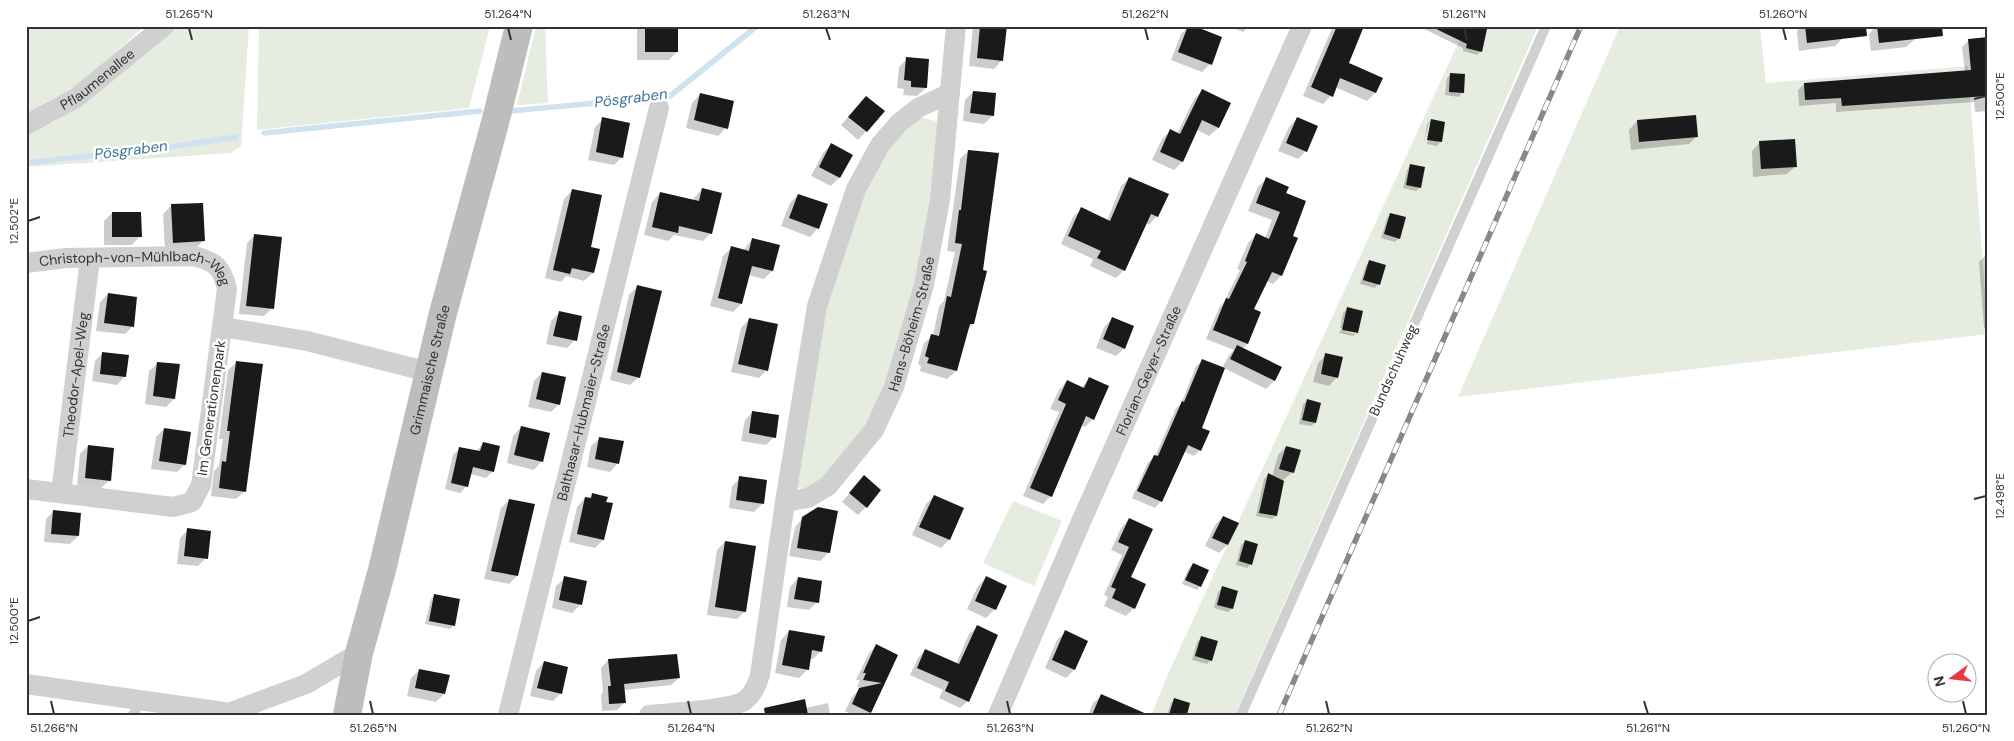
<svg xmlns="http://www.w3.org/2000/svg" width="2014" height="741" viewBox="0 0 2014 741" font-family="'DM Sans',sans-serif">
<style>
.green{fill:#e6ecdf}
.shadow{fill:#0003}
.lines{fill:none;stroke-linecap:round;stroke-linejoin:round}
.stream{stroke:#cfe2ee;stroke-width:5.5}
.building{fill:#1a1a1a}
.lane{stroke:#d0d0d0;stroke-width:10}
.street{stroke:#d0d0d0;stroke-width:20}
.secondary{stroke:#bdbdbd;stroke-width:28}
.rail-casing{stroke:#888;stroke-width:5.5}
.rail{stroke:#fff;stroke-width:4;stroke-dasharray:11;stroke-linecap:butt}
.ticks{fill:none;stroke:#333;stroke-width:2}
.labels{text-anchor:middle;dominant-baseline:central;stroke-width:5;stroke-linejoin:round;paint-order:stroke}
.street-label{font-size:14px;fill:#333;stroke:#fff}
.water-label{font-size:15px;font-style:italic;fill:#3f7597;stroke:#fff}
.neatline{fill:none;stroke:#333;stroke-width:2}
.ticks-label{font-size:12px;text-anchor:middle;fill:#333}
</style>
<rect width="100%" height="100%" fill="#fff"/>
<path class="green" d="M26,26H145L84,80L67,92L26,115Z
M176,26H249L241,146L231,153L26,167V133L54,122L84,102Z
M259,26H490L469,108L257,130Z
M536,26H545L548,103L517,105Z
M1466,26H1538L1235,715H1151L1169,672Z
M1620,26H1760L1766,83L1968,66L1988,334L1458,397Z
M916,116L939,122L934,199L907,332L869,426L839,465L808,490L796,488L824,309L860,194L882,153Z
M1013,501L1062,521L1034,586L983,563Z"/>
<path class="shadow" d="M637,26H677V52L669,60H637Z
M973,26H1003L1002,60L994,69L969,66Z
M1189,26L1210,64L1202,72L1171,60L1181,34Z
M1228,26H1249L1243,32Z
M1333,26H1363L1347,64L1381,79L1375,93L1367,101L1335,87L1331,96L1323,104L1303,96Z
M1425,26H1461L1481,51L1477,55L1463,51V48L1424,29Z
M1799,26H1841L1843,38L1835,46L1799,51L1797,32Z
M1876,26H1913L1915,39L1906,47L1871,51L1869,34Z
M1988,39V111L1975,112L1974,102L1836,112V103L1799,106L1798,90L1804,84L1965,72L1962,47L1969,40Z
M907,59L926,88L917,96L903,95L904,89L897,88L899,67Z
M1451,74L1462,93L1459,97L1445,95L1447,78Z
M1202,91L1229,104L1218,128L1209,136L1197,130L1182,162L1174,170L1152,160L1162,139L1170,131L1177,134L1194,99Z
M973,92L993,115L984,124L963,121L965,100Z
M700,94L726,128L718,136L686,128L692,103Z
M866,97L883,112L858,140L841,125Z
M1297,118L1306,151L1298,159L1278,151L1289,127Z
M603,119L622,157L614,165L588,160L595,127Z
M1431,120L1440,142L1437,146L1427,144L1431,123H1429L1424,143L1427,124Z
M1637,121L1697,136L1689,144L1631,150L1629,130Z
M1760,142L1796,166L1787,174L1753,177L1752,151Z
M831,145L851,155L839,178L831,186L811,176L823,153Z
M968,151L973,324L967,330L956,371L947,379L920,371L921,366L918,364L924,343L933,336L939,306L944,301L955,252L947,251L960,159Z
M1410,166L1420,187L1416,191L1403,188L1407,170Z
M1130,178L1157,216L1149,225L1146,223L1124,270L1116,278L1090,266L1093,259L1061,244L1073,217L1082,209L1107,221L1121,186Z
M1266,179L1285,194L1291,236L1296,239L1281,276L1273,284L1266,281L1252,310L1259,313L1247,344L1242,349L1280,368L1274,381L1266,389L1224,368L1201,428L1200,450L1194,456L1183,451L1161,501L1155,508L1132,498L1148,462L1155,457L1176,408L1181,404L1196,366L1203,360L1222,368L1229,355L1234,350L1206,339L1219,308L1224,302L1240,270L1237,269L1248,243L1256,235L1265,238L1272,220L1248,211L1258,187Z
M702,189L711,233L703,241L674,235L668,241L644,235L652,202L660,193L693,201L694,198Z
M572,190L590,248L598,250L593,273L584,281L566,276L561,282L545,278L564,199Z
M798,195L818,228L810,237L781,226L790,203Z
M172,205L204,240L195,249L165,250L163,214Z
M112,213L140,236L132,245H104V221Z
M1391,214L1399,238L1395,242L1381,238L1387,218Z
M255,235L272,308L264,316L239,314L247,243Z
M752,239L772,271L764,279L748,275L741,304L733,312L710,306L723,256L731,248L743,251Z
M1987,254L1988,328H1984L1979,262Z
M1370,261L1378,284L1375,288L1360,284L1366,265Z
M637,287L639,377L630,385L610,380L629,295Z
M108,294L133,326L125,334L96,331L100,302Z
M1347,309L1357,333L1356,334V331L1340,328L1343,313Z
M559,313L575,340L567,348L546,344L551,321Z
M1113,318L1124,348L1116,356L1096,348L1104,327Z
M749,319L767,370L759,378L731,372L741,328Z
M1340,330L1356,334L1353,336L1339,333Z
M103,353L125,376L117,385L92,381L95,361Z
M1326,355L1337,377L1329,386L1313,382L1318,363Z
M237,362L245,491L236,499L211,496L214,471L219,466L223,439H219L228,370Z
M158,363L174,399L166,407L145,404L149,371Z
M542,373L559,404L551,412L528,407L534,381Z
M1090,378L1093,419L1085,427L1081,425L1051,496L1043,504L1023,496L1059,412L1050,409L1059,390L1067,381L1081,388Z
M1307,401L1315,423L1311,426L1299,424L1303,404Z
M753,412L774,437L766,445L741,441L745,420Z
M521,427L542,461L534,470L507,463L513,436Z
M164,429L185,464L177,472L151,469L156,437Z
M600,438L618,463L610,472L587,467L591,446Z
M483,443L493,471L486,478L470,474L467,486L460,493L445,489L453,455L460,448L476,452Z
M88,446L110,480L101,488L77,486L80,454Z
M1286,447L1293,472L1283,480L1276,516L1272,519L1256,516L1264,479L1268,475L1272,477L1278,455Z
M864,477L866,507L858,515L842,502Z
M740,478L762,504L754,512L729,508L732,486Z
M593,495L603,540L595,548L569,542L577,507L585,498L588,499Z
M934,496L962,509L949,540L941,548L912,535L926,504Z
M509,500L517,576L509,584L484,579L501,508Z
M54,511L78,536L70,544L44,542L46,519Z
M836,512L828,553L820,561L789,556L795,527L803,518Z
M1223,517L1237,524L1227,545L1219,553L1205,546L1215,525Z
M1129,519L1130,578L1134,608L1126,616L1104,606L1108,597L1104,595L1122,555L1111,550L1121,528Z
M188,530L206,558L198,566L177,564L180,538Z
M1245,541L1251,564L1247,568L1236,565L1241,545Z
M725,542L745,611L737,619L707,615L717,550Z
M1193,564L1200,586L1197,590L1182,584L1189,568Z
M565,578L581,604L572,613L552,608L556,586Z
M798,578L817,602L809,610L787,607L790,587Z
M986,578L1005,586L995,609L986,618L967,609L978,586Z
M1222,588L1232,609L1228,612L1214,608L1218,592Z
M435,595L453,626L450,629L425,624L431,599Z
M977,627L968,701L960,708L939,698L943,690L910,675L918,658L925,650L956,664L969,634Z
M789,631L821,651L813,659H810L808,669L799,678L775,673L781,640Z
M1066,632L1087,641L1074,670L1066,678L1045,668L1057,640Z
M1201,638L1211,660L1207,664L1192,660L1197,642Z
M876,646L897,655L870,712L868,715H853L845,711L852,697L861,688L857,687L860,680H856L869,653Z
M608,660L679,678L671,685L624,690L625,702L617,710L602,711L601,695L603,692L601,668Z
M544,662L561,693L553,701L530,696L536,671Z
M419,670L448,676L444,694L436,702L407,696L411,678Z
M1102,695L1120,715H1088L1093,703Z
M1175,699L1186,715H1167L1171,703Z
M828,703L830,715H776L806,708Z"/>
<g class="lines">
<path class="stream" d="M511,111L670,96L757,26
M264,133L480,111
M26,163L164,148L236,137"/>
</g>
<path class="building" d="M645,26H678V52H645Z
M980,26H1007L1003,61L977,58Z
M1188,26H1194L1222,37L1212,65L1178,52Z
M1337,26H1364L1349,63L1383,78L1376,93L1340,78L1333,97L1311,87Z
M1430,26H1475L1487,29L1482,52L1466,48L1467,44Z
M1805,26H1866L1867,36L1807,43Z
M1877,26H1942L1943,36L1879,43Z
M1988,37V96L1842,106L1841,98L1805,100L1804,83L1971,70L1968,39Z
M906,57L929,59L927,88L911,87V81L904,80Z
M1450,73L1465,74L1464,93L1449,92Z
M1202,89L1231,103L1219,128L1202,120L1183,162L1160,152L1170,129L1180,134Z
M973,91L996,93L994,116L970,113Z
M700,93L734,101L728,129L694,120Z
M866,96L885,111L867,132L848,117Z
M1696,115L1698,137L1639,142L1637,120Z
M602,117L630,123L623,158L596,152Z
M1297,117L1318,126L1307,152L1286,143Z
M1431,119L1445,122L1442,142L1427,140Z
M1795,139L1797,167L1761,169L1759,141Z
M831,143L853,155L840,178L819,167Z
M968,150L999,153L983,270L987,271L974,324H970L957,371L927,363L929,358L925,356L931,334L939,336L947,296L951,297L962,244L955,243L959,210H961Z
M1410,164L1425,167L1421,188L1406,185Z
M1129,177L1169,194L1158,217L1151,214L1125,271L1097,258L1101,251L1068,236L1081,207L1110,221Z
M1266,177L1289,187L1286,193L1306,201L1293,236L1298,238L1282,276L1272,272L1254,309L1261,312L1248,344L1213,330L1226,298L1229,299L1247,262L1245,261L1256,233L1269,239L1280,212L1256,203Z
M702,188L722,193L712,234L679,226L678,233L652,227L660,192L699,201Z
M572,189L602,195L591,247L600,249L594,273L572,268L570,274L553,270Z
M798,194L828,204L819,229L789,218Z
M203,203L205,241L173,243L171,204Z
M112,212H141L142,237H112Z
M1390,213L1406,217L1400,239L1384,234Z
M254,234L282,237L274,309L246,306Z
M752,238L780,245L773,271L752,266L742,304L718,298L731,246L749,251Z
M1369,260L1386,265L1380,285L1363,280Z
M637,285L662,291L640,378L617,372Z
M108,293L137,297L134,327L104,323Z
M1347,307L1363,311L1358,333L1342,330Z
M559,311L582,316L577,341L553,336Z
M1112,317L1134,326L1125,349L1103,339Z
M749,318L778,324L768,371L738,364Z
M1237,345L1282,367L1275,381L1230,359Z
M102,352L129,355L126,377L100,374Z
M1325,353L1343,357L1338,378L1321,374Z
M1202,359L1225,368L1202,428L1210,431L1201,451L1188,445L1162,502L1137,491L1154,455L1158,456L1182,401L1184,402Z
M236,361L263,364L246,492L219,488L222,461L226,462L230,431H227Z
M157,362L180,364L175,399L153,396Z
M542,372L566,377L560,405L536,399Z
M1089,377L1109,386L1094,420L1086,416L1052,497L1030,488L1066,404L1058,400L1067,380L1084,388Z
M1307,399L1321,403L1316,423L1302,420Z
M752,411L779,415L776,438L749,433Z
M521,426L550,433L543,462L514,455Z
M164,428L191,432L186,465L159,461Z
M599,437L624,441L619,464L595,459Z
M483,442L500,446L494,472L473,467L468,487L451,483L459,447L480,451Z
M88,445L114,448L111,481L85,478Z
M1286,446L1301,450L1294,473L1279,469Z
M1268,473L1284,481L1277,516L1259,513Z
M864,475L881,490L867,508L849,493Z
M739,476L767,480L764,504L736,500Z
M592,493L608,497L606,502L613,503L604,540L577,534L585,497L591,498Z
M934,495L964,508L950,540L919,527Z
M509,499L535,504L518,576L491,571Z
M818,507L838,511L830,553L797,548L802,517Z
M53,510L81,513L79,536L51,534Z
M1223,516L1239,523L1228,545L1212,538Z
M1129,518L1153,529L1131,577L1146,584L1135,609L1112,598L1116,589L1111,587L1129,547L1118,542Z
M187,528L211,531L208,559L184,556Z
M1245,540L1258,544L1252,565L1239,561Z
M725,541L756,546L746,612L715,607Z
M1193,563L1209,570L1201,587L1185,580Z
M564,576L587,581L582,605L559,600Z
M986,576L1007,586L996,610L975,601Z
M798,577L822,581L819,603L794,599Z
M1222,586L1238,591L1233,609L1217,605Z
M434,594L460,599L455,626L429,621Z
M977,625L998,635L969,702L945,691L949,682L917,668L925,649L959,664Z
M789,630L825,636L822,652L812,650L809,670L782,665Z
M1065,630L1088,641L1075,670L1052,660Z
M1201,636L1218,641L1212,661L1195,656Z
M876,644L898,655L871,713L852,704L859,688L882,683L863,680L866,673H863Z
M677,654L680,678L624,684L626,703L609,704L608,686H611L608,659Z
M544,661L568,667L562,694L537,688Z
M419,669L450,675L445,694L415,688Z
M1101,694L1149,715H1092Z
M1174,698L1190,703L1187,715H1169Z
M805,699L808,715H765L764,708Z"/>
<g class="lines">
<path class="lane" d="M133,715L141,699
M1241,715L1546,26"/>
<g class="street">
<path id="s1" d="M26,125L76,98L164,26"/>
<path id="s2" d="M26,263L66,258L193,256C215,261 222,267 227,289L201,485L192,502L173,507L26,489"/>
<path d="M223,327L307,341L429,372"/>
<path id="s3" d="M61,493L90,259"/>
<path id="s4" d="M785,502L808,498L828,486L874,430L894,387L924,285L940,200L956,26"/>
<path d="M26,684L245,715"/>
<path d="M231,712L306,684L359,653"/>
<path id="s5" d="M508,715L659,108"/>
<path d="M649,715C669,713 730,710 744,701C753,695 757,685 760,675L785,502L817,306L856,189L880,145L899,123L918,108L948,94"/>
<path id="s6" d="M998,715L1080,524L1302,26"/>
</g>
<path class="secondary" id="s7" d="M347,715L359,653L382,570L443,313L495,123L519,26"/>
<g class="rail-casing">
<path id="rail" d="M1279,715L1581,26"/>
</g>
<use href="#rail" class="rail"/>
</g>
<path class="ticks" d="M189,28L192,40M508,28L511,40M826,28L830,40M1145,28L1148,40M1464,28L1467,40M1783,28L1786,40M1974,99L1986,96M28,221L40,217M1974,499L1986,496M28,621L40,617M51,701L54,714M370,701L373,714M688,701L691,714M1007,701L1010,714M1326,701L1329,714M1644,701L1648,714M1963,701L1966,714"/>
<g class="labels">
<g class="street-label">
<text stroke="none"><textPath href="#s1" startOffset="85">Pflaumenallee</textPath></text>
<text stroke="none"><textPath href="#s2" startOffset="114">Christoph-von-Mühlbach-Weg</textPath></text>
<text stroke="none"><textPath href="#s4" startOffset="232">Hans-Böheim-Straße</textPath></text>
<text stroke="none"><textPath href="#s7" startOffset="355">Grimmaische Straße</textPath></text>
<text stroke="none"><textPath href="#s6" startOffset="376">Florian-Geyer-Straße</textPath></text>
<text transform="translate(1393 370) rotate(-66)">Bundschuhweg</text>
<text stroke="none"><textPath href="#s3" startOffset="119">Theodor-Apel-Weg</textPath></text>
<text transform="translate(211 408) rotate(-82)">Im Generationenpark</text>
<text stroke="none"><textPath href="#s5" startOffset="312">Balthasar-Hubmaier-Straße</textPath></text>
</g>
<g class="water-label">
<text transform="translate(631 98) rotate(-7)">Pösgraben</text>
<text transform="translate(131 150) rotate(-7)">Pösgraben</text>
</g>
</g>
<rect width="2014" height="741" fill="none" stroke="#ffffff" stroke-width="55"/>
<g transform="translate(1952 678) rotate(255)"><circle r="24" fill="#ffffff" stroke="#adadad"/>
<path d="M0-4L9 19L0 12L-9 19Z" fill="#e63946"/>
<text y="-8" font-size="14" font-weight="bold" text-anchor="middle" fill="#333333">N</text>
</g>
<rect x="28" y="28" width="1958" height="686" class="neatline"/>
<g class="ticks-label">
<text x="189" y="18">51.265°N</text>
<text x="508" y="18">51.264°N</text>
<text x="826" y="18">51.263°N</text>
<text x="1145" y="18">51.262°N</text>
<text x="1464" y="18">51.261°N</text>
<text x="1783" y="18">51.260°N</text>
<text transform="translate(2000 96) rotate(-90)" y="4">12.500°E</text>
<text transform="translate(14 221) rotate(-90)" y="4">12.502°E</text>
<text transform="translate(2000 496) rotate(-90)" y="4">12.498°E</text>
<text transform="translate(14 621) rotate(-90)" y="4">12.500°E</text>
<text x="54" y="732">51.266°N</text>
<text x="373" y="732">51.265°N</text>
<text x="691" y="732">51.264°N</text>
<text x="1010" y="732">51.263°N</text>
<text x="1329" y="732">51.262°N</text>
<text x="1648" y="732">51.261°N</text>
<text x="1966" y="732">51.260°N</text>
</g>
</svg>
